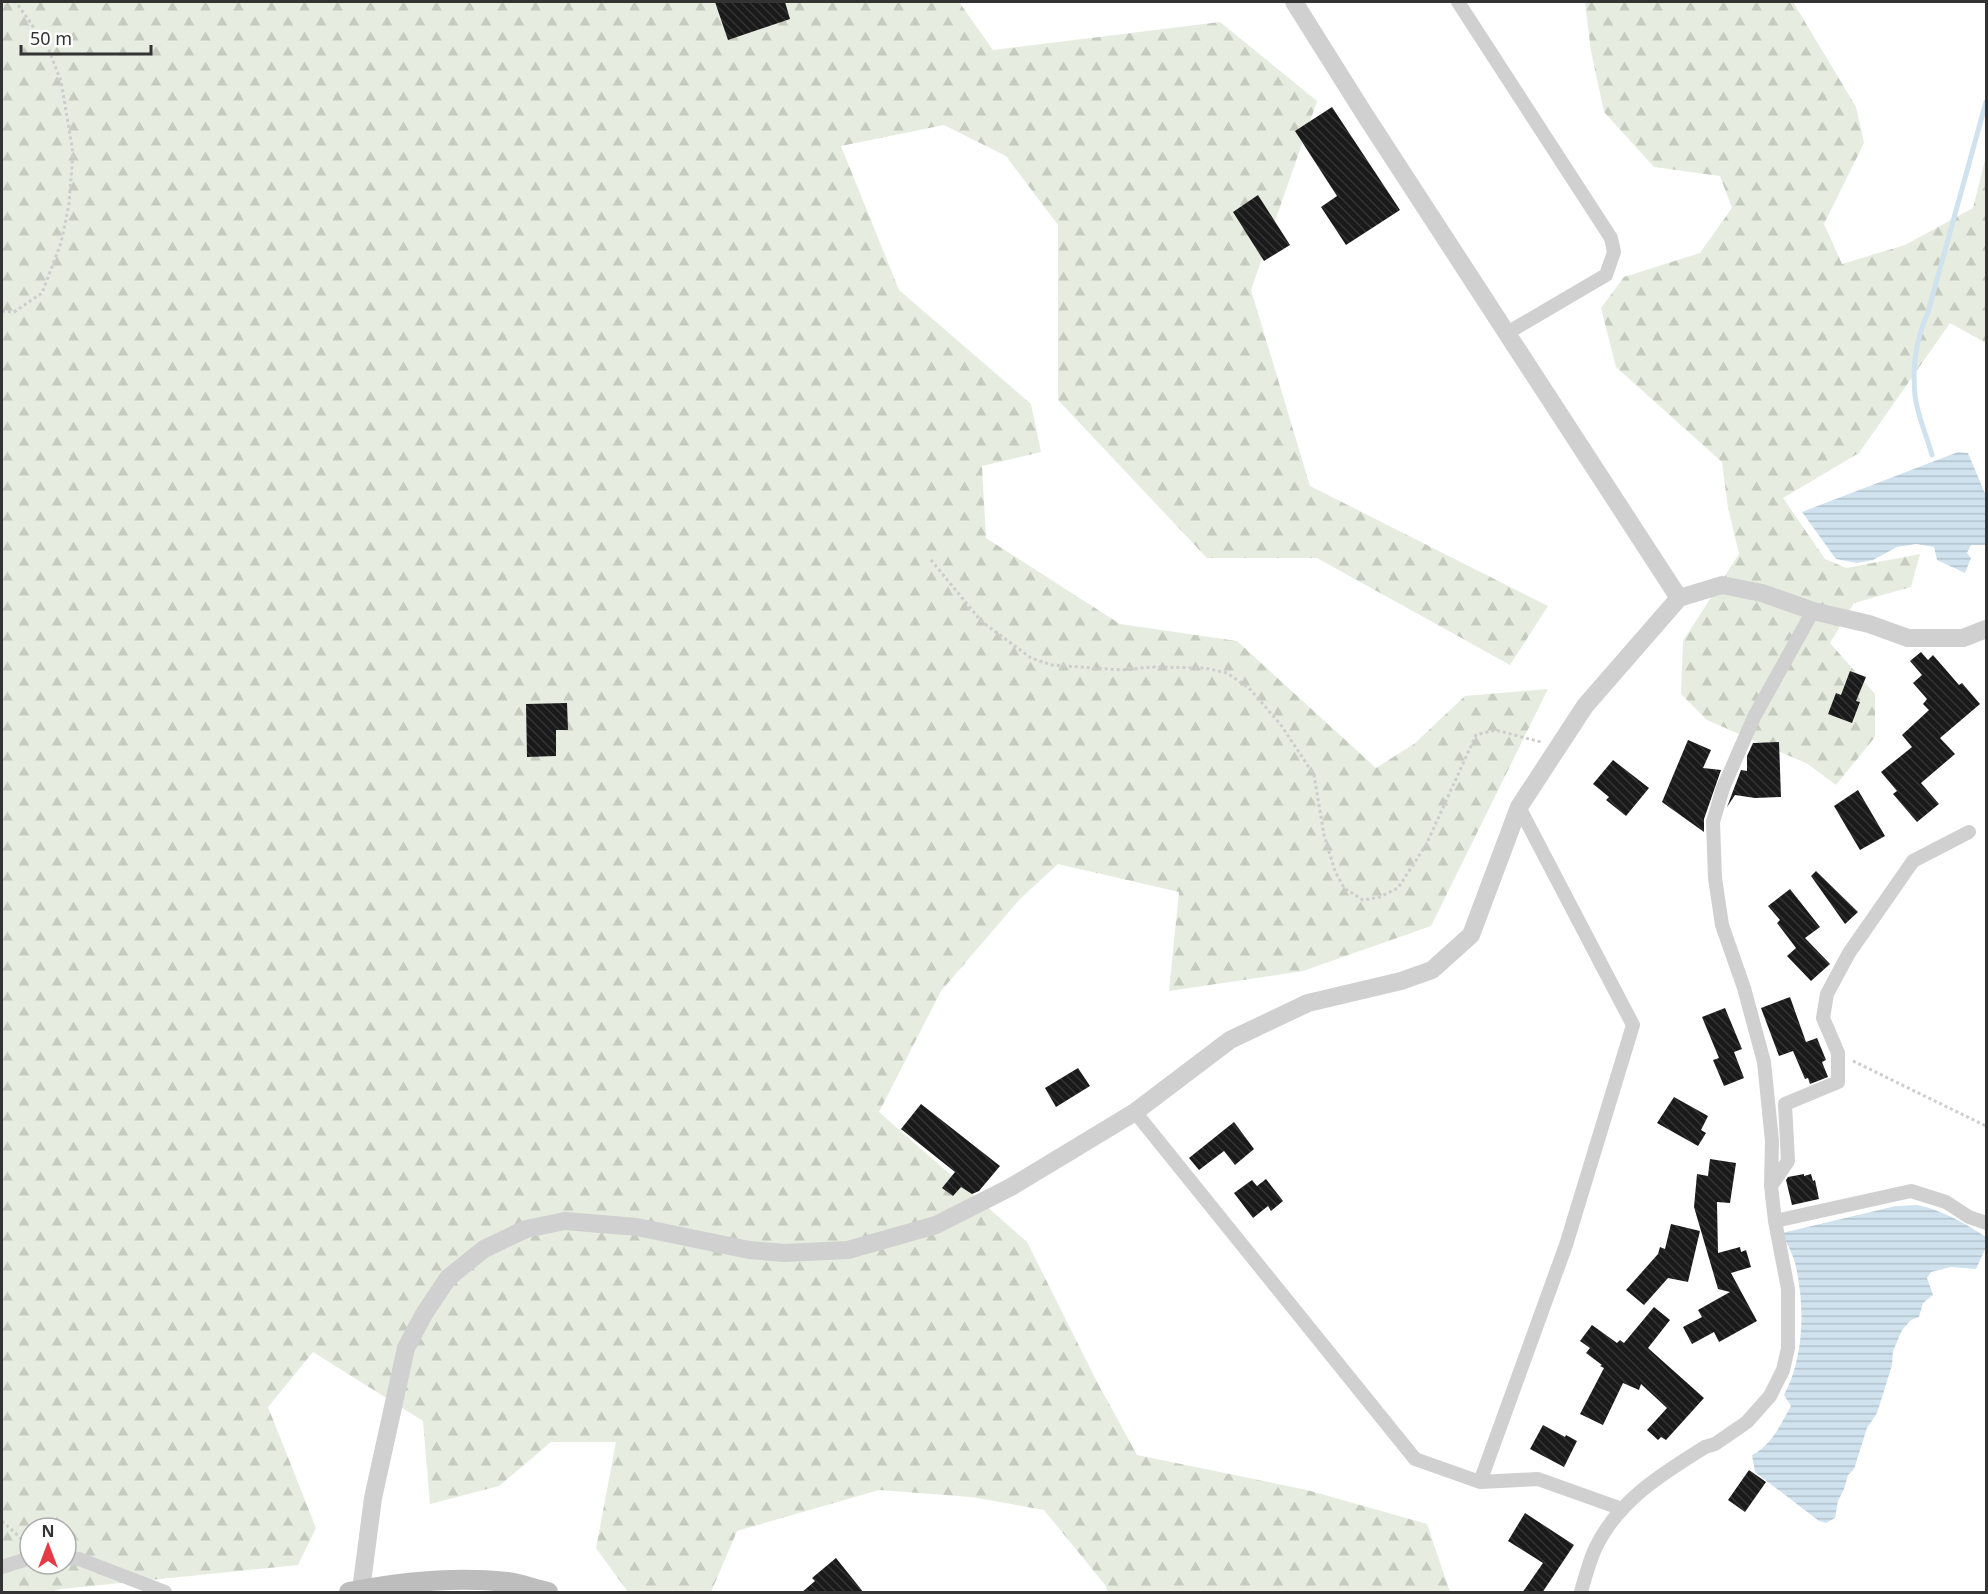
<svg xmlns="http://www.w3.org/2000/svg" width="1988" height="1594" viewBox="0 0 1988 1594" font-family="'Noto Sans',sans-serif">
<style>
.forest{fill:url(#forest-firs);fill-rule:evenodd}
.water{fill:url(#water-rules)}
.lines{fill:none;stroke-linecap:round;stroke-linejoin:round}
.stream{stroke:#cfe2ee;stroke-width:5}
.building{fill:url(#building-back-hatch)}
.path{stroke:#cdcdcd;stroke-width:3;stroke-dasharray:3 3;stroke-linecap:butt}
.minor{stroke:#d0d0d0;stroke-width:14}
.tertiary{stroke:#d0d0d0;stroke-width:18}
.secondary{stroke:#bdbdbd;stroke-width:20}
</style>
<defs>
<pattern id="forest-firs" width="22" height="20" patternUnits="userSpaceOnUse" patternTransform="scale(1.5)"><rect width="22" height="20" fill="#e6ecdf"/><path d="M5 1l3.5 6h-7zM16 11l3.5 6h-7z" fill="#c6cbc0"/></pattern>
<pattern id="water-rules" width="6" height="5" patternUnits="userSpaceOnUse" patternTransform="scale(1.5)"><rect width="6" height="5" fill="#cfe2ee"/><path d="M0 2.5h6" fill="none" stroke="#b2c2cd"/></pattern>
<pattern id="building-back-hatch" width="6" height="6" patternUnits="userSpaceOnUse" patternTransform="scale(1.5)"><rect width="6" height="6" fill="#1a1a1a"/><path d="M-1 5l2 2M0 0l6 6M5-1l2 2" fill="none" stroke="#333"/></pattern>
</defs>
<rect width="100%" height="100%" fill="#fff"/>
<path class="forest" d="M2,2H959L993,50L1220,22L1317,101L1251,290L1310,486L1548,606L1510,665L1317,558H1207L1058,400V225L1006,156L944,125L841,146L899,290L1031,404L1041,452L982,466L986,538L1120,624L1237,641L1376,768L1414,744L1465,696L1548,689L1431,926L1303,971L1169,991L1179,892L1058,864L1020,899L941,991L879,1112L1027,1242L1096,1380L1137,1455L1307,1490L1427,1524L1450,1592H1107L1106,1586L1044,1510L972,1497L879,1490L737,1531L711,1592H628L596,1548L616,1442H551L499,1486L430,1504L423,1421L313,1352L268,1407L316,1528L298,1565L61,1589L51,1592H2ZM30,1528H66V1564H30Z
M1585,2H1793L1856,107L1864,143L1824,224L1842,264L1905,245L1973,208L1986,156V343L1950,323L1859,453L1783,498L1825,559L1846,568L1920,554L1911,587L1854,603L1830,643L1875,694V737L1836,785L1808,764L1707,720L1681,694L1683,641L1739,554L1728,508L1722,462L1616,367L1601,308L1624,277L1700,253L1732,208L1720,176L1654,167L1604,112L1591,51Z"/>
<path class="water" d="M1958,452L1968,453L1986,496V545H1971L1967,553L1971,558L1965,573L1937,560L1934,547L1916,544L1897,547L1873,560L1857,563L1836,559L1802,512Z
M1917,1205C1943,1210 1964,1223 1986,1237V1247L1976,1269L1951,1267L1931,1272L1927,1278L1933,1295L1923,1303L1919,1317L1911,1320L1902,1330L1893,1351L1892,1365L1877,1413L1867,1428L1854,1469L1848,1475L1844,1489L1838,1501L1835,1518L1826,1523L1819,1521L1755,1472L1752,1455C1772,1445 1780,1425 1791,1406L1784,1395C1804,1358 1805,1308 1796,1267C1794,1256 1787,1244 1782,1233L1896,1206Z"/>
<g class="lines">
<path class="stream" d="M1932,455C1927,436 1917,415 1915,395C1912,365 1916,340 1928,312L1986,102"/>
</g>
<path class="building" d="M715,2H785L790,19L728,40Z
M1332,107L1400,210L1346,245L1321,207L1337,196L1295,131Z
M1258,195L1290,245L1264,261L1233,212Z
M1921,652L1928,660L1933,655L1959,685L1962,683L1980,704L1940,738L1955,754L1921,783L1939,804L1917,822L1893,794L1897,791L1881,772L1912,747L1902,735L1929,710L1923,704L1927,699L1913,683L1922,675L1910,661Z
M1850,671L1866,677L1856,701L1860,702L1852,723L1828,714L1836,693L1841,695Z
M567,703L568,730H556V756L527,757L526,704Z
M1688,740L1711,750L1703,768L1721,770L1704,819V832L1662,802Z
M1779,742L1781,797L1755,798L1735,795L1727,807L1741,770L1747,771V756L1753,743Z
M1613,760L1649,788L1626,816L1606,800L1609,797L1593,784Z
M1858,790L1885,836L1860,850L1834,806Z
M1816,871L1858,912L1845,924L1811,876Z
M1790,889L1820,927L1805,938L1830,964L1811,981L1787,956L1796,948L1777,923L1780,920L1768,906Z
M1790,997L1806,1042L1817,1038L1826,1060L1822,1062L1828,1077L1810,1084L1808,1078L1805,1079L1793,1051L1779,1056L1761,1008Z
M1725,1008L1742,1049L1734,1052L1744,1078L1724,1086L1713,1060L1719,1058L1702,1017Z
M1078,1068L1090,1086L1056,1107L1045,1088Z
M1674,1097L1708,1116L1701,1130L1706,1133L1698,1146L1657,1123Z
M921,1104L1000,1166L979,1191L972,1194L961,1187L953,1196L942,1188L955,1172L901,1129Z
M1234,1122L1254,1149L1235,1165L1224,1151L1199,1170L1189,1158Z
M1710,1159L1736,1163L1730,1203L1717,1202L1718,1253L1740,1247L1741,1252L1746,1250L1751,1267L1731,1273L1757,1321L1719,1342L1714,1332L1692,1344L1683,1327L1702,1317L1698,1310L1730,1292L1718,1289L1694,1207L1697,1174L1708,1176Z
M1804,1174V1176L1811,1174L1813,1181L1815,1180L1819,1199L1792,1205L1786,1180L1788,1177Z
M1266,1179L1283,1201L1271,1211L1268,1206L1253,1218L1234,1193L1252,1180L1257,1186Z
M1671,1224L1700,1231L1688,1282L1668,1278L1644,1305L1626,1290L1658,1254L1660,1247L1665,1249Z
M1654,1307L1670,1320L1648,1348L1704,1398L1666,1440L1661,1437L1658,1440L1647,1430L1667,1408L1641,1384L1639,1390L1623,1383L1603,1425L1580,1414L1604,1368L1600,1366L1602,1365L1586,1353L1590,1348L1580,1341L1592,1325L1617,1343L1620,1340L1624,1343Z
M1543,1425L1565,1437L1566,1435L1577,1441L1564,1467L1530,1449Z
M1749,1470L1766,1482L1745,1512L1728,1500Z
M1525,1513L1574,1545L1542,1593H1522L1543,1563L1508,1541Z
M836,1558L864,1593H801L815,1581L812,1578Z"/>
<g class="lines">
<path class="path" d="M2,311L14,312L42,293L61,243L69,204L73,153L61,81L48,48L16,2
M931,560L981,621L1031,658L1052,665L1122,670L1151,667L1205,668L1227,673L1249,688L1281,725L1314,775L1324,835L1335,871L1344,888L1363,900L1380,897L1398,888L1426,845L1476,735L1495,730L1541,742
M1853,1061L1986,1126
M2,1521L27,1544"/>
<path class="minor" d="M1458,2L1611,238L1614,252L1606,275L1507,333
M1135,1112L1415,1459L1480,1482L1538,1479L1622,1509
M1771,1186L1788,1161L1785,1104L1838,1082V1053L1823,1018L1827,994L1849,953L1913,861L1969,832
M1775,1221L1911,1191L1946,1202L1969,1217L1986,1223
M1480,1482L1566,1245L1633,1025L1519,807
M66,1558L79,1559L165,1592
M2,1567L30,1558
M1581,1592C1585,1578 1589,1562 1595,1549C1618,1500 1662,1474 1705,1447L1715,1444L1747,1422L1770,1396L1783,1370L1788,1348V1289L1775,1221L1771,1186L1772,1141L1764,1062L1744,988L1722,925L1715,878L1713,822L1723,788L1754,717L1813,611"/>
<path class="tertiary" d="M1294,2L1365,115L1679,598
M361,1590L373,1498L406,1348L424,1314L448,1278L484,1249L526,1229L565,1221L637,1227L749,1250L784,1253L848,1250L936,1225L1011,1187L1135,1112L1230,1040L1308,1003L1401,981L1432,970L1471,935L1519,807L1585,706L1679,598L1722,585L1762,593L1813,611L1869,624L1908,638H1963L1986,629"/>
<path class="secondary" d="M349,1592C401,1582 454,1576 507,1582C521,1584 534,1589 548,1592"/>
</g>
<rect width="1988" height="1594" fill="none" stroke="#333333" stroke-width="6"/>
<g transform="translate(48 1546)"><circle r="28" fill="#ffffff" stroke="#adadad" stroke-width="1.5"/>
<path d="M0-4.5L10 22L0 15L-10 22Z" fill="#e63946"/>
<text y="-9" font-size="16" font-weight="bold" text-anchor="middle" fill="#333333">N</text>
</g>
<path d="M21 45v9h130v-9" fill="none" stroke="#333333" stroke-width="3"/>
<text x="30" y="45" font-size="18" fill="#333333" stroke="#ffffff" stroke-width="4.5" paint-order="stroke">50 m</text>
</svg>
